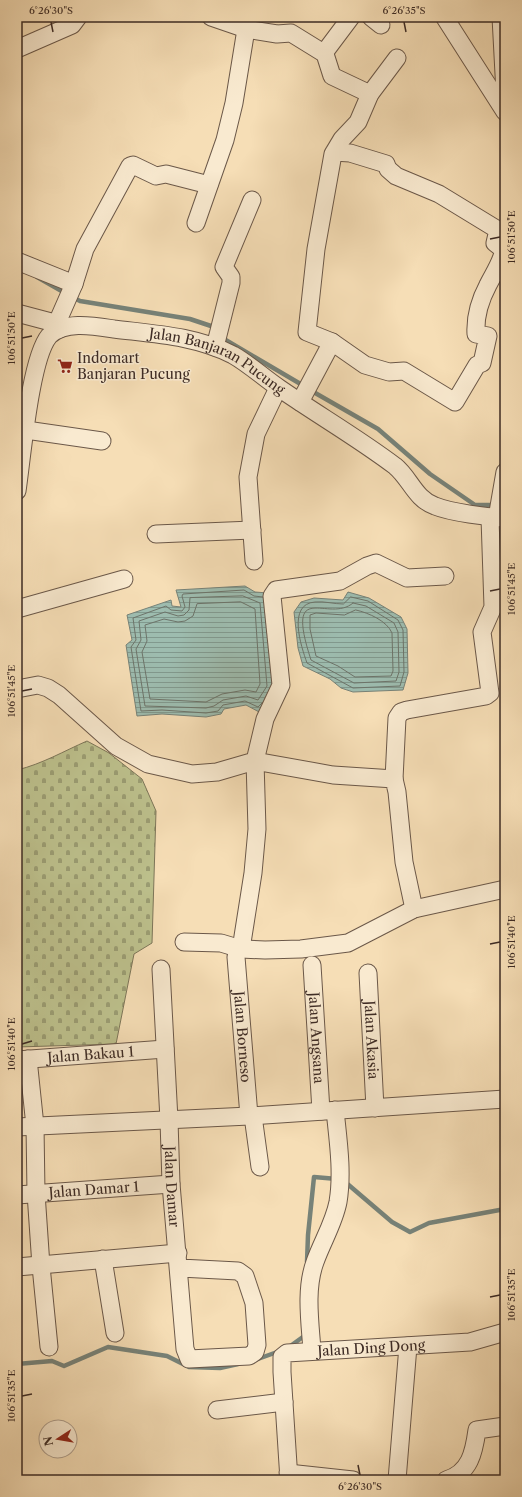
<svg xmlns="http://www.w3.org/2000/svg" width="522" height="1497" viewBox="0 0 522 1497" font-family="'Libre Caslon Text',serif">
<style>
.cemetery{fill:url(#cemetery-stones);stroke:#7d7659}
.water{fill:url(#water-rules);stroke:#778278}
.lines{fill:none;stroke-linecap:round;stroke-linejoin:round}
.shore{stroke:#6d746a;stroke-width:1}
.stream{stroke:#778278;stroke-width:4.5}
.minor-casing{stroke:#6b5849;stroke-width:19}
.minor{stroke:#f9ead0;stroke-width:17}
.ticks{fill:none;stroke:#3d2b25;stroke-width:1.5}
.labels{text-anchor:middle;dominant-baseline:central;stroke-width:3;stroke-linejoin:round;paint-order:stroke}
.poi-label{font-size:14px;fill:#3d2b25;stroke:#f9ead0;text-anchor:start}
.street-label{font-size:14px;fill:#3d2b25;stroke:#f9ead0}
.neatline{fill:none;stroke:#3d2b25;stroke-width:1.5}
.ticks-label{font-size:10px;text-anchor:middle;fill:#3d2b25}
</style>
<defs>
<pattern id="cemetery-stones" width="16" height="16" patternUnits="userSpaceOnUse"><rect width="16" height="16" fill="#bdc18d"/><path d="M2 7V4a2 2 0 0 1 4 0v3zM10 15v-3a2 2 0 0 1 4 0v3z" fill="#9b9d73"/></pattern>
<pattern id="water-rules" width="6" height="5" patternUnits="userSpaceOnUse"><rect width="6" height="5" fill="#9dbcaf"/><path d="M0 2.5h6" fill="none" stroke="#81998e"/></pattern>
</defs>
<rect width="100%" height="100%" fill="#f6deb6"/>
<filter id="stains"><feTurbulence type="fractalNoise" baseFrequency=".005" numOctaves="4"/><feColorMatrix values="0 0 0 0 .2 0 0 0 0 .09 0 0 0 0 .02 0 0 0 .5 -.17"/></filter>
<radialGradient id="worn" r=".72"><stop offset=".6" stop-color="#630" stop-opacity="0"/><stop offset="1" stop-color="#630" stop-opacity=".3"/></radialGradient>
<path class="cemetery" d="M87,741L109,753L142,779L156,811L152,943L134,954L116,1044L17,1047V770C42,764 64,751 87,741Z"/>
<path class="water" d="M245,586L255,592L268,593L276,688L261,713L246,705L224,709L221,714L206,717L162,714L137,716L126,645L132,640L127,615L171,600L172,606L181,607L176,590Z
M348,592L369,598L401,617L407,629L408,673L403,690L353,692L341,688L330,679L303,666L298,648L294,612L301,602L314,598L343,600Z"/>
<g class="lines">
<path class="shore" d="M243,596L260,603L267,686L258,700L246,696L223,700L214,706L206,708L145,706L136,649L141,640L139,621L165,612L178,616L184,615L189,610L190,598Z
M263,597L254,596L244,590L183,594L182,596L185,607L182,611L171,610L166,606L133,618L136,640L131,647L141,711L162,710L206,713L218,711L223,705L245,701L258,707L263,702
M351,597L368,601L398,620L403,630L404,672L400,686L353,688L307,663C301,646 287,604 315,602C324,601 334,604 343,604Z
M241,602L255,609L260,684L256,692L245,690L222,694L206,702L150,699L142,652L147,641L145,625L164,619L178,622L185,621L193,616L197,604Z
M353,603L366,606L394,623L398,632L399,672L396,681L354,683L311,660C284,577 329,624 353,603Z
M356,610C369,613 387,621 392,633L393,671L391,676L355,677L338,666L316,656L310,629V615L316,613L344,615Z"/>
<path class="stream" d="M37,277L65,293
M72,297L80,301L190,319L217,328
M223,336L224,339L304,386
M310,390L378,429L430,474L475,505H497
M344,1181L392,1222L410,1232L429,1223L505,1209
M307,1262L308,1235L314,1177L337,1179
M289,1347L307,1334
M255,1360L280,1351
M17,1364L52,1361L64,1366L108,1347L167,1356L189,1367L220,1368L238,1364"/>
<g class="minor-casing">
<g id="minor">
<path d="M211,17L246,29L277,34L291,33L325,54L332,76L370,94"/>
<path d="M371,17L381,25"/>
<path d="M445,18L505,112"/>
<path d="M17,49L72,25L78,17"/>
<path d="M324,53L351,17"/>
<path d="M500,103L505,93L501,17"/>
<path d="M334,152L350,153L386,164L388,169L396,176L439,194L498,230L495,243L504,250C501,263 494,273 488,285C480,300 475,317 476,334L488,336L482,363L477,365L455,402L404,371L389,372L365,365L332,342L307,332L316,249L333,154L342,139L358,122L370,94L397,58"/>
<path d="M196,223L225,140L234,103L248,17"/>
<path d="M17,261L74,284"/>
<path d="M17,313L51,322L60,329"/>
<path d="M56,325L74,284L85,249L130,166L133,165L156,176L166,174L209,185"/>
<path d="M215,347L231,283V277L224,267L252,200"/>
<path d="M300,402L332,342"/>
<path d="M26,430L102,441"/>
<path id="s1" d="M17,491C22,458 30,359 49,336C64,320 95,326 114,329C155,334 196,336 233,355C249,364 264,378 279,388C318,415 358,438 395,466C410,478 415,499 435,506C450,512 489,518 505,517"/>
<path d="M497,518L505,472"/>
<path d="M156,534L252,530"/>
<path d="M254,561L248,477L256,434L278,388"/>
<path d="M17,609L124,579"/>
<path d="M17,689L38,685L48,688L59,695L116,746L148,764L192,774L217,772L255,761L265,719L281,685L272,596L276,590L340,581L367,566L376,563L407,578L445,576"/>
<path d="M394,779L397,718L401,712L407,710L486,696L490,693L482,632L493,607L490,518"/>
<path d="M184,942L221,943L241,949L265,950L301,949L348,943L414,909L505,889"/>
<path d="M241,949L253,873L257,829L255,761L333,775L394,779L397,792L404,862L414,909"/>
<path id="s2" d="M236,957L249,1116"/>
<path id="s3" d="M312,965L321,1111"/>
<path id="s4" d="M161,969L169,1120L171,1184L185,1349L189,1359L249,1356L255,1352L257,1345L254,1303L245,1276L238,1271L180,1268"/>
<path id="s5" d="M368,973L375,1108"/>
<path d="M28,1059L35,1126L36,1193L41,1266L49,1347"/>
<path id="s6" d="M17,1060L165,1049"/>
<path d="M253,1116L260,1167"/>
<path d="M17,1127L249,1116L505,1099"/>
<path id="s7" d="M17,1195L171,1184"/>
<path d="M103,1259L115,1333"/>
<path d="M17,1267L178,1253"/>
<path d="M312,1350C310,1322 305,1289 315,1262C322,1242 334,1223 338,1202C343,1172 338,1140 335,1110"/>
<path d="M217,1410L284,1402"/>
<path d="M288,1473L353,1480"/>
<path id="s8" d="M289,1480L282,1372V1357L287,1353L470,1342L505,1332"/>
<path d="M397,1480L408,1346"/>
<path d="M446,1480C470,1473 474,1452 477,1430L505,1426"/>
</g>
</g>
<use href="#minor" class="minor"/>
</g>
<path class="ticks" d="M51,22L53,32M404,22L406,32M490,239L500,237M22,338L32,336M490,591L500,589M22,691L32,689M490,944L500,942M22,1044L32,1041M490,1297L500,1295M22,1396L32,1394M358,1465L360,1475"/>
<defs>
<g id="supermarket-bare" transform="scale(1.2)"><path d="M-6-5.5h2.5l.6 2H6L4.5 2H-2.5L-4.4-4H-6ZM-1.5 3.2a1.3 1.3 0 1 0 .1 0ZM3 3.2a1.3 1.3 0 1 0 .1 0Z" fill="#8f2418" stroke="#f9ead0" stroke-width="2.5" paint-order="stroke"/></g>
</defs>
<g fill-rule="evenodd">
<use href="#supermarket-bare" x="65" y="366"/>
</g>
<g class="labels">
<g class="poi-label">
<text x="77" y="358">Indomart<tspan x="77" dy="16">Banjaran Pucung</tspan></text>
</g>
<g class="street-label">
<text stroke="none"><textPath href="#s1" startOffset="337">Jalan Banjaran Pucung</textPath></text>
<text stroke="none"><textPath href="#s2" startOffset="80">Jalan Borneso</textPath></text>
<text stroke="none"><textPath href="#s3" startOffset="73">Jalan Angsana</textPath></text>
<text stroke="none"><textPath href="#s5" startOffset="67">Jalan Akasia</textPath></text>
<text stroke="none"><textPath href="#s6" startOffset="74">Jalan Bakau 1</textPath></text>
<text stroke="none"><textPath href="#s4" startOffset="218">Jalan Damar</textPath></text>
<text stroke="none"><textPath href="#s7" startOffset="77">Jalan Damar 1</textPath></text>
<text stroke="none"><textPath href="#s8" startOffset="214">Jalan Ding Dong</textPath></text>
</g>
</g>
<rect width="522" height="1497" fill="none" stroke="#f6deb6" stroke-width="44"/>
<g transform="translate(58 1439) rotate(258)"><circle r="19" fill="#f9ead0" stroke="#ae9e8c"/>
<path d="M0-3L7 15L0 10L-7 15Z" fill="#8f2418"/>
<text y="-6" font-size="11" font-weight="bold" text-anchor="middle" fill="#3d2b25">N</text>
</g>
<rect x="22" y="22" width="478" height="1453" class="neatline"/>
<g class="ticks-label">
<text x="51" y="14">6°26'30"S</text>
<text x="404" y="14">6°26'35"S</text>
<text transform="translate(511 237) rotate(-90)" y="4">106°51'50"E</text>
<text transform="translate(11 338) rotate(-90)" y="4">106°51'50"E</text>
<text transform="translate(511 589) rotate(-90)" y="4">106°51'45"E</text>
<text transform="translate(11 691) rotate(-90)" y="4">106°51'45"E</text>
<text transform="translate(511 942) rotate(-90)" y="4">106°51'40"E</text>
<text transform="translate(11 1044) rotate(-90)" y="4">106°51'40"E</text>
<text transform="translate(511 1295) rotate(-90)" y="4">106°51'35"E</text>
<text transform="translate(11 1396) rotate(-90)" y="4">106°51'35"E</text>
<text x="360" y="1490">6°26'30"S</text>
</g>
<rect width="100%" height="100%" filter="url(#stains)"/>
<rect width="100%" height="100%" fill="url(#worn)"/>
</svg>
